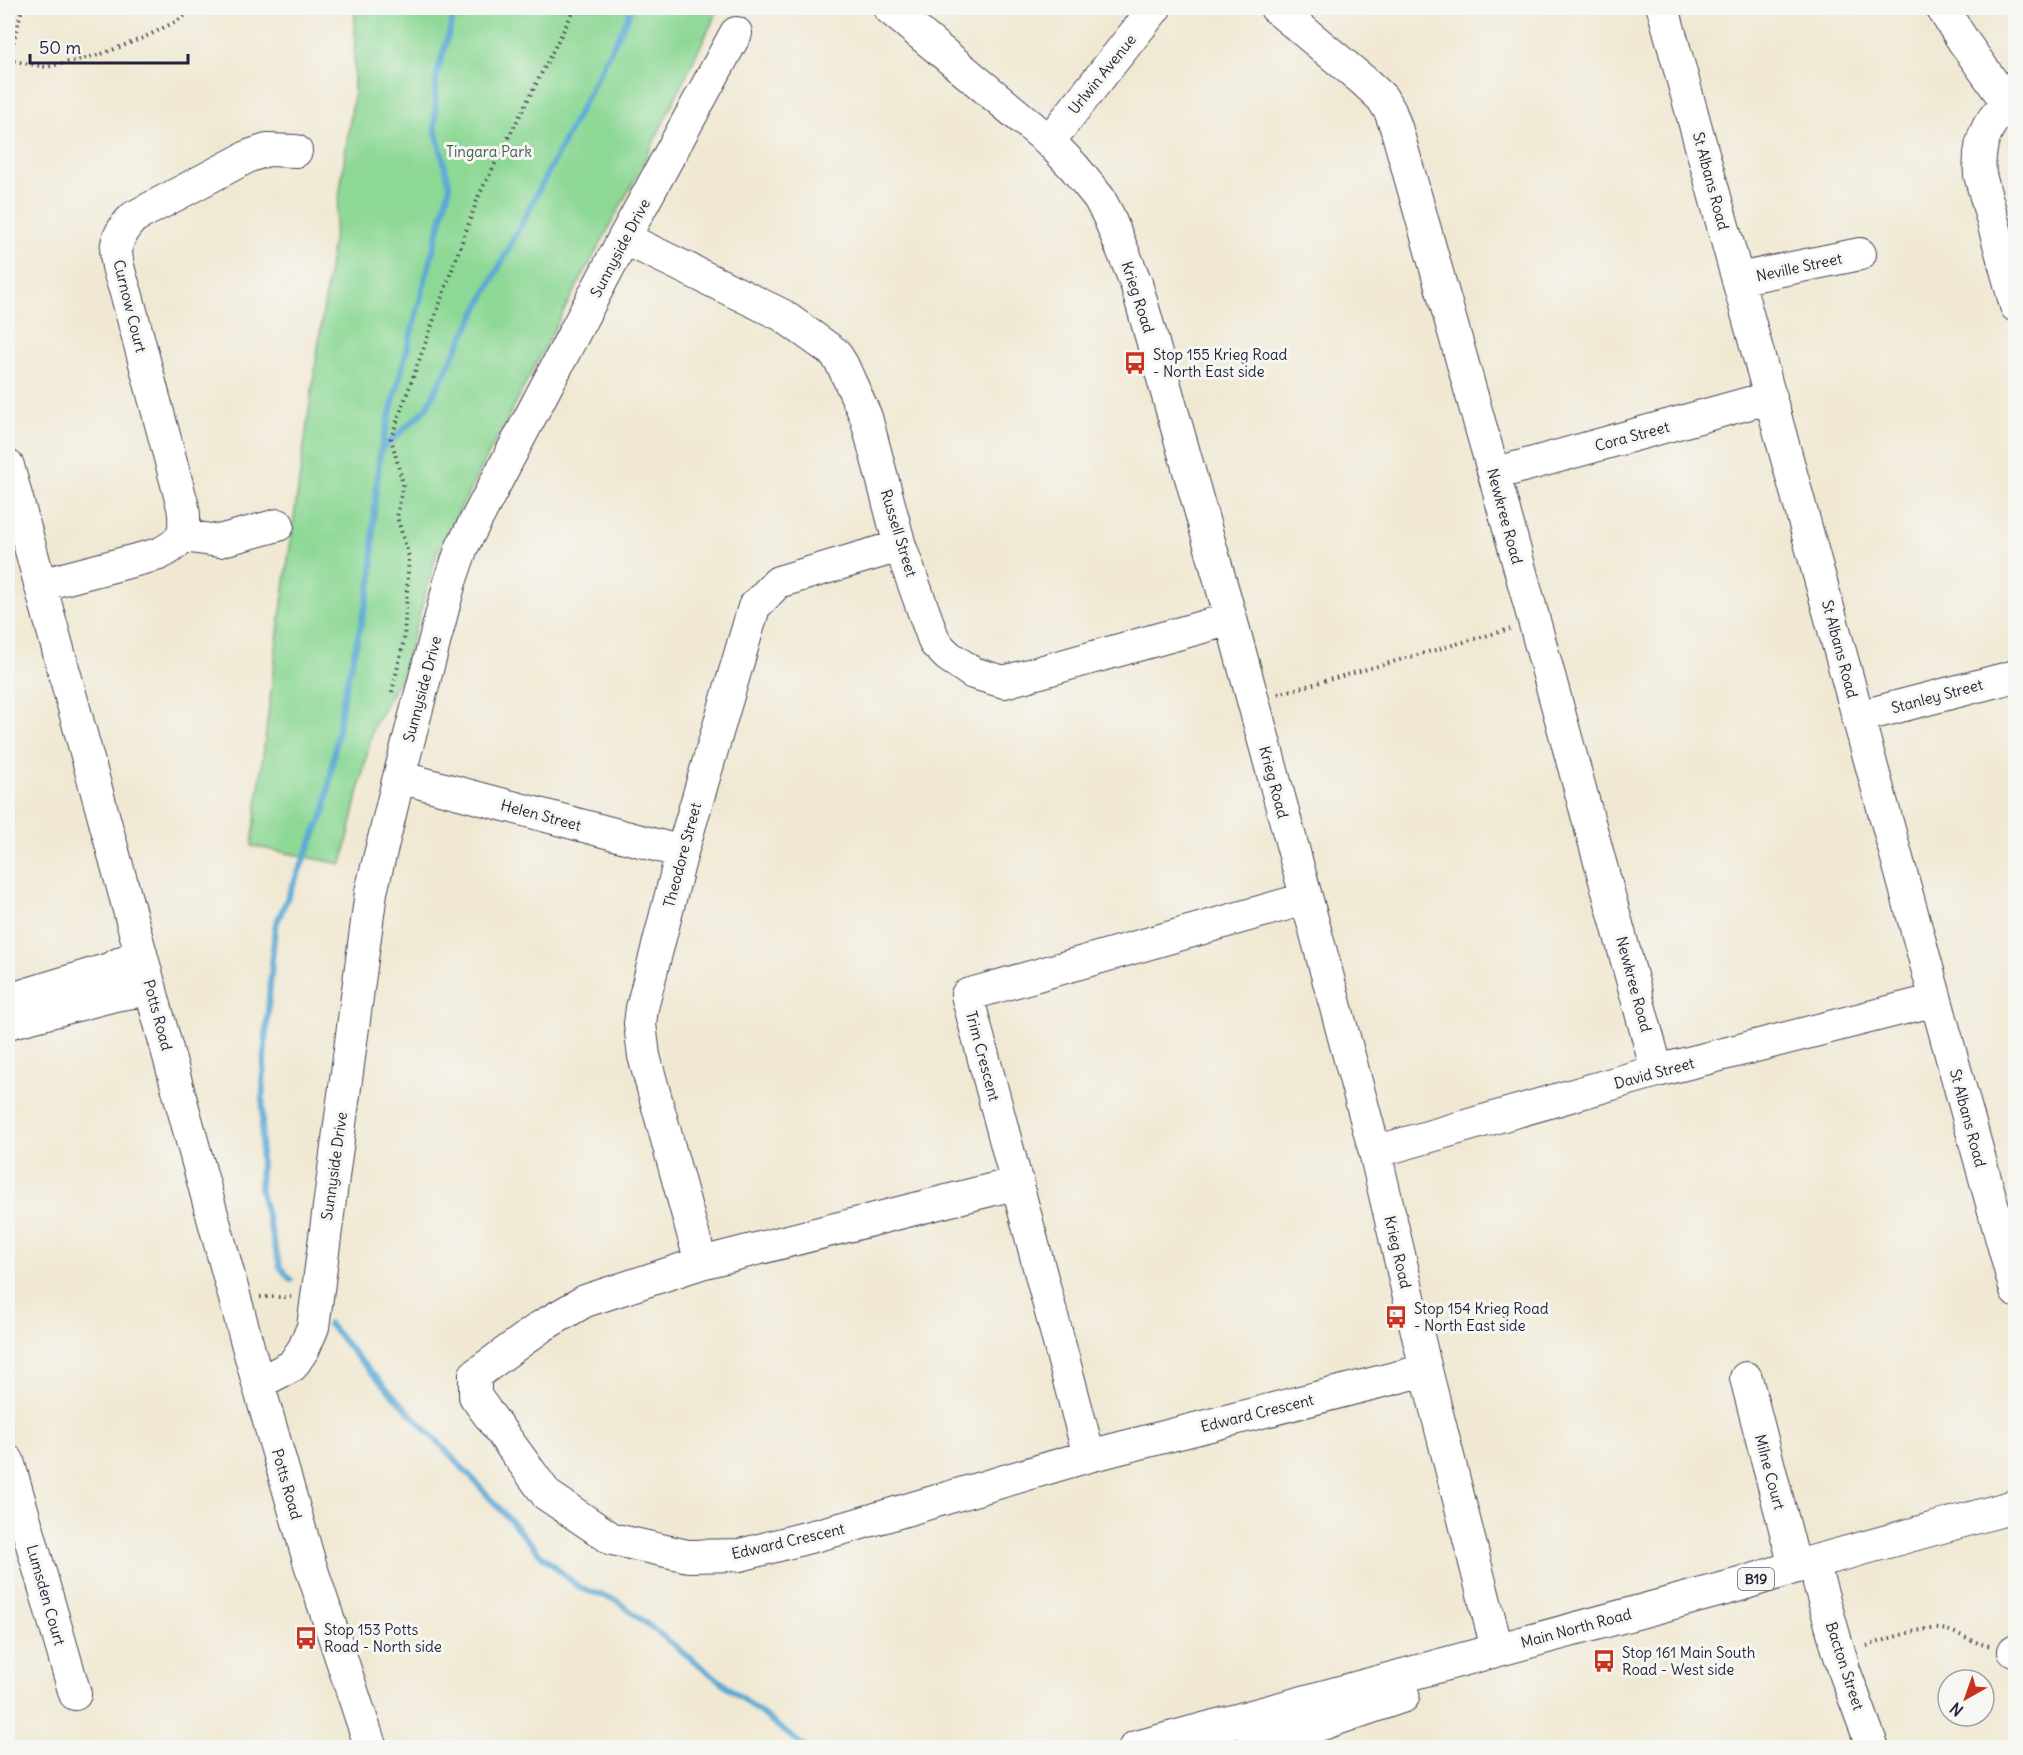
<svg xmlns="http://www.w3.org/2000/svg" width="2023" height="1755" viewBox="0 0 2023 1755" font-family="Delius,sans-serif">
<style>
.green{fill:#8dd895;stroke:#587d68;stroke-width:1.5}
.lines{fill:none;stroke-linecap:round;stroke-linejoin:round}
.stream{stroke:#5aa9d4;stroke-width:6}
.minor-casing{stroke:#414052;stroke-width:34}
.major-casing{stroke:#414052;stroke-width:35}
.path{stroke:#414052;stroke-width:4;stroke-dasharray:1.5 4.5;stroke-linecap:butt}
.minor{stroke:#fff;stroke-width:32}
.major{stroke:#fff;stroke-width:33}
.labels{text-anchor:middle;dominant-baseline:central;stroke-width:6;stroke-linejoin:round;paint-order:stroke}
.shield{fill:#f6f6f2;stroke:#626272;stroke-width:1.5}
.shield-label{font-size:14px;font-weight:bold;fill:#22223b}
.street-label{font-size:15px;fill:#22223b;stroke:#f6f6f2}
.park-label{font-size:15px;fill:#425956;stroke:#f6f6f2}
.poi-label{font-size:15px;fill:#22223b;stroke:#f6f6f2;text-anchor:start}
</style>
<rect width="100%" height="100%" fill="#f6f6f2"/>
<filter id="ink" filterUnits="userSpaceOnUse"><feTurbulence type="fractalNoise" baseFrequency=".0167" numOctaves="2"/><feDisplacementMap in="SourceGraphic" scale="12" xChannelSelector="R" yChannelSelector="G"/><feConvolveMatrix kernelMatrix="1 2 1 2 8 2 1 2 1" color-interpolation-filters="sRGB"/></filter>
<filter id="wash" filterUnits="userSpaceOnUse"><feTurbulence type="fractalNoise" baseFrequency=".008" numOctaves="4" result="noise"/><feDisplacementMap in="SourceGraphic" scale="24" xChannelSelector="R" yChannelSelector="G"/><feGaussianBlur stdDeviation="1.35" result="paint"/><feColorMatrix in="noise" values="0 0 0 0 0 0 0 0 0 0 0 0 0 0 0 0 0 1.4 0 .05"/><feComposite in="paint" operator="in"/></filter>
<g filter="url(#wash)">
<rect width="100%" height="100%" fill="#f0e8d2"/>
<path class="green" d="M355,8H719L642,166L560,318L437,553L402,675L373,728L342,864L252,846L280,617L354,92Z"/>
<g class="lines">
<path class="stream" d="M380,451L426,409L627,19L631,8
M291,1280L280,1267L260,1188L264,1058L275,927L325,810L343,699L372,578L374,511L380,452L450,186L435,128L436,78L456,8
M329,1324L358,1358L473,1479L542,1556L580,1588L616,1600L806,1748"/>
</g>
</g>
<g filter="url(#ink)">
<g class="lines">
<g class="minor-casing">
<path id="minor" d="M889,8L1049,141L1074,167L1099,198L1108,215L1136,283L1231,619L1375,1152L1426,1370L1497,1649
M1276,8L1365,82L1382,98L1390,111L1396,127L1494,474L1657,1071
M1663,8L2016,1291
M1942,8L1964,42L2008,104
M2016,99C1988,116 1977,142 1980,175L2016,306
M1049,141L1155,8
M624,238L782,315L835,353L843,366L866,417L900,546L935,643L948,656L973,673L1004,682L1231,619
M1738,279L1860,254
M8,466L258,1383L310,1564L371,1748
M1494,474L1771,397
M183,536L219,541L278,525
M40,585L159,554C183,542 187,533 183,507L127,296C117,264 106,243 134,217L249,156L267,150L296,151
M1858,717L2016,676
M399,777L682,852
M8,1000L109,969L141,953
M8,1023L115,995L151,989
M1375,1152L1657,1071L1936,1000
M1018,1183L701,1263L585,1301L542,1326L475,1375V1396L547,1495L612,1539L688,1556L740,1555L848,1527L1089,1456L1426,1370
M701,1263L644,1056L640,1024L642,1008L682,852L754,607L778,582L900,546
M1746,1378L1795,1567
M258,1383L292,1366L304,1348L313,1327L371,892L399,777L450,582L462,547L624,238L736,33
M1089,1456L967,995L1305,899
M8,1461L75,1694
M1819,1583L1844,1670L1873,1748
M2014,1651L2016,1650"/>
</g>
<g class="major-casing">
<path id="major" d="M1135,1748L1738,1585L1795,1567L2016,1506
M1250,1748L1403,1696"/>
</g>
<path class="path" d="M8,60L46,67L99,55L143,38L175,22L197,8
M9,60L22,8
M392,692L404,640L409,557L397,517L403,484L391,438L479,195L575,8
M1278,694L1510,629
M260,1297H291
M1867,1646C1889,1639 1927,1623 1950,1631C1965,1636 1973,1643 1990,1646"/>
<use href="#minor" class="minor"/>
<use href="#major" class="major"/>
</g>
</g>
<defs>
<g id="bus-bare" transform="scale(1.8)"><path d="M-5-6H5V4H4V6H2V4H-2V6H-4V4H-5ZM-3.5-4V0h7V-4ZM-3.5 1.2v1.5H-2V1.2ZM2 1.2v1.5H3.5V1.2Z" fill="#c8321e" stroke="#f6f6f2" stroke-width="2.5" paint-order="stroke"/></g>
</defs>
<g fill-rule="evenodd">
<use href="#bus-bare" x="1135" y="363"/>
<use href="#bus-bare" x="1396" y="1317"/>
<use href="#bus-bare" x="306" y="1638"/>
<use href="#bus-bare" x="1604" y="1661"/>
</g>
<g class="labels">
<rect class="shield" x="1738" y="1568" width="36" height="22" rx="4.5"/>
<g class="shield-label">
<text x="1756" y="1579">B19</text>
</g>
<g class="street-label">
<text transform="translate(1102 74) rotate(-51)">Urlwin Avenue</text>
<text transform="translate(1711 181) rotate(75)">St Albans Road</text>
<text transform="translate(620 248) rotate(-62)">Sunnyside Drive</text>
<text transform="translate(1799 267) rotate(-12)">Neville Street</text>
<text transform="translate(1138 297) rotate(72)">Krieg Road</text>
<text transform="translate(130 306) rotate(76)">Curnow Court</text>
<text transform="translate(1632 436) rotate(-15)">Cora Street</text>
<text transform="translate(1505 516) rotate(75)">Newkree Road</text>
<text transform="translate(899 533) rotate(73)">Russell Street</text>
<text transform="translate(1840 649) rotate(75)">St Albans Road</text>
<text transform="translate(422 689) rotate(-75)">Sunnyside Drive</text>
<text transform="translate(1937 696) rotate(-15)">Stanley Street</text>
<text transform="translate(1274 782) rotate(75)">Krieg Road</text>
<text transform="translate(541 815) rotate(15)">Helen Street</text>
<text transform="translate(682 855) rotate(-75)">Theodore Street</text>
<text transform="translate(1634 984) rotate(75)">Newkree Road</text>
<text transform="translate(158 1015) rotate(75)">Potts Road</text>
<text transform="translate(983 1056) rotate(75)">Trim Crescent</text>
<text transform="translate(1654 1073) rotate(-15)">David Street</text>
<text transform="translate(1968 1118) rotate(75)">St Albans Road</text>
<text transform="translate(334 1166) rotate(-82)">Sunnyside Drive</text>
<text transform="translate(1398 1252) rotate(77)">Krieg Road</text>
<text transform="translate(1257 1413) rotate(-14)">Edward Crescent</text>
<text transform="translate(1770 1472) rotate(75)">Milne Court</text>
<text transform="translate(287 1484) rotate(74)">Potts Road</text>
<text transform="translate(788 1541) rotate(-13)">Edward Crescent</text>
<text transform="translate(46 1595) rotate(74)">Lumsden Court</text>
<text transform="translate(1576 1628) rotate(-15)">Main North Road</text>
<text transform="translate(1845 1666) rotate(72)">Bacton Street</text>
</g>
<g class="park-label">
<text x="489" y="151">Tingara Park</text>
</g>
<g class="poi-label">
<text x="1153" y="354">Stop 155 Krieg Road<tspan x="1153" dy="17">- North East side</tspan></text>
<text x="1414" y="1308">Stop 154 Krieg Road<tspan x="1414" dy="17">- North East side</tspan></text>
<text x="324" y="1629">Stop 153 Potts<tspan x="324" dy="17">Road - North side</tspan></text>
<text x="1622" y="1652">Stop 161 Main South<tspan x="1622" dy="17">Road - West side</tspan></text>
</g>
</g>
<rect width="2023" height="1755" fill="none" stroke="#f6f6f2" stroke-width="30"/>
<g transform="translate(1966 1698) rotate(220)"><circle r="28" fill="#f6f6f2" stroke="#a1a1a9" stroke-width="1.5"/>
<path d="M0-4.5L10 22L0 15L-10 22Z" fill="#c8321e"/>
<text y="-9" font-size="16" font-weight="bold" text-anchor="middle" fill="#22223b">N</text>
</g>
<path d="M30 54v9h158v-9" fill="none" stroke="#22223b" stroke-width="3"/>
<text x="39" y="54" font-size="18" fill="#22223b" stroke="#f6f6f2" stroke-width="4.5" paint-order="stroke">50 m</text>
</svg>
